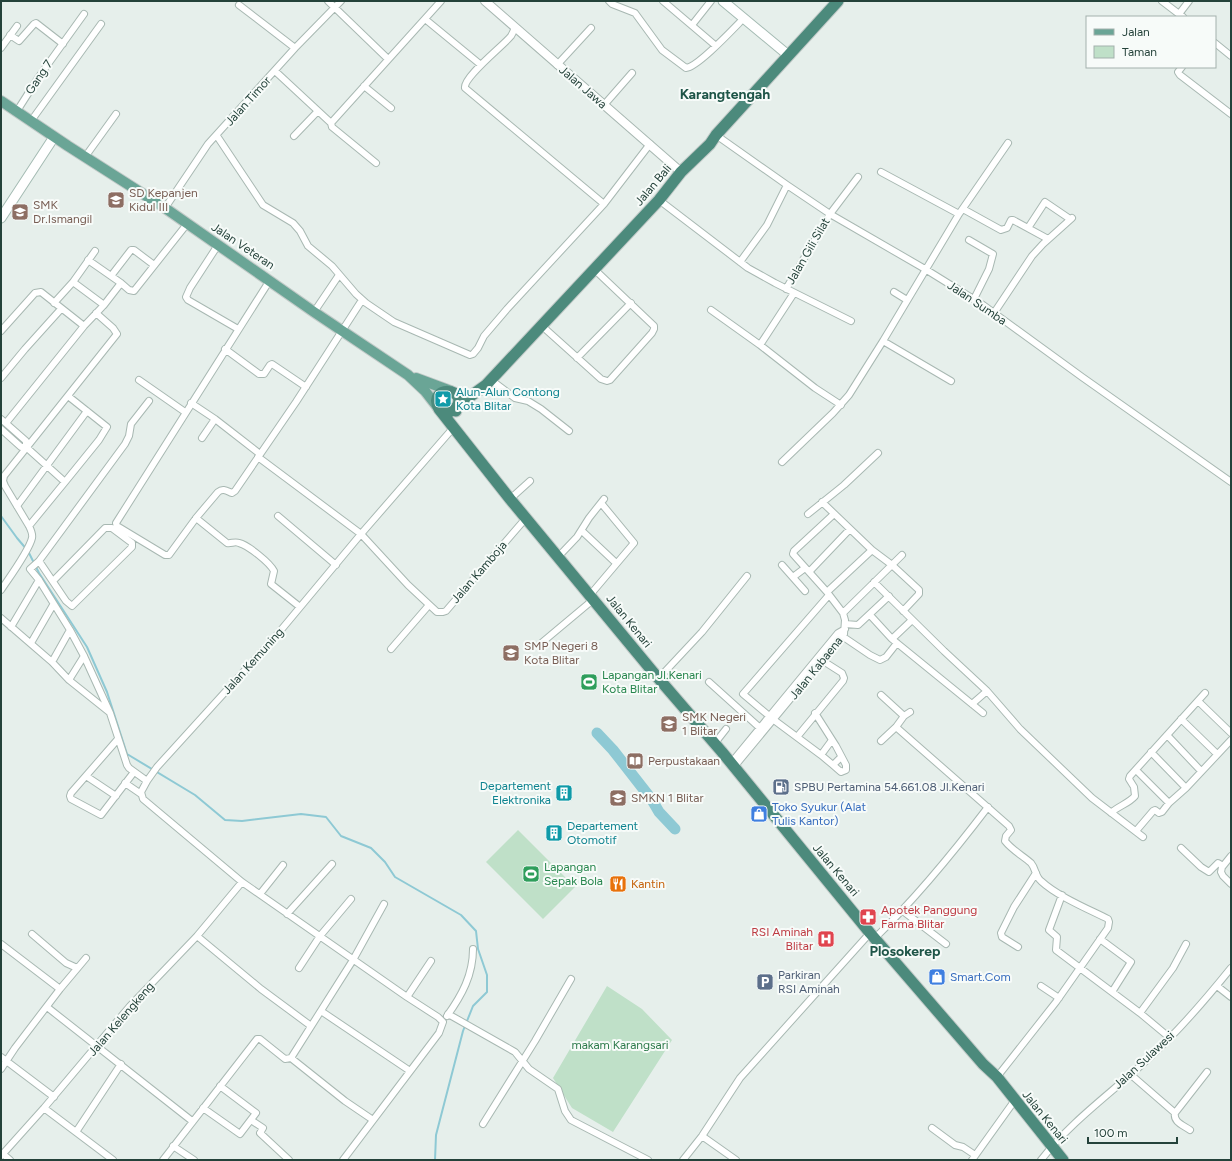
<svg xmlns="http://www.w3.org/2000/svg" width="1232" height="1161" viewBox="0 0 1232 1161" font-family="Figtree,sans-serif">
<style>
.green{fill:#bfe0c8}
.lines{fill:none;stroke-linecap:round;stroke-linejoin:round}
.stream{stroke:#8ec9d4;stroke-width:2}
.river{stroke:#8ec9d4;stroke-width:11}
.minor-casing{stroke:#a8b8b2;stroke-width:8}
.tertiary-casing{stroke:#a8b8b2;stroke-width:10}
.secondary-casing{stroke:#a4bbb3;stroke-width:11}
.primary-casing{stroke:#c2cac8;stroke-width:12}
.trunk-casing{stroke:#c2cac8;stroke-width:13}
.minor{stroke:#fff;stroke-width:6}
.tertiary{stroke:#fff;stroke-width:8}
.secondary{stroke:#fff;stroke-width:9}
.primary{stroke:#6aa596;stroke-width:10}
.trunk{stroke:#4c8a7c;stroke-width:11}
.labels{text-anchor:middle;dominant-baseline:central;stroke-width:4;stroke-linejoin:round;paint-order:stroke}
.street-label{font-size:12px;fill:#24423a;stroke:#f7fbf9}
.education-label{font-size:12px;fill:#785e54;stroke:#f7fbf9;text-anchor:start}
.culture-label{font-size:12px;fill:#0d838f;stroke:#f7fbf9;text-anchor:start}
.leisure-label{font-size:12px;fill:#27864d;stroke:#f7fbf9;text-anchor:start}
.service-label{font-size:12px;fill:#4e5e75;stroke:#f7fbf9;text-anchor:start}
.shop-label{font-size:12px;fill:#366cbe;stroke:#f7fbf9;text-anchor:start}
.food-label{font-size:12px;fill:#c56008;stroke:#f7fbf9;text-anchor:start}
.health-label{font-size:12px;fill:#be3a42;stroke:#f7fbf9;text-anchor:start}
.park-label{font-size:12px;fill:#2d7a4b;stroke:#f7fbf9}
.quarter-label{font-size:14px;font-weight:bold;fill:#1f5548;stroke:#f7fbf9}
</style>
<rect width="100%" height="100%" fill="#e6efeb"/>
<path class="green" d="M518,830L575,887L543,919L486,862Z
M607,986L642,1009L672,1040L613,1132L572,1108L553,1078Z"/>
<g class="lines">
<path class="stream" d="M1,516L17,538L28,551L39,573L87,647L107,692L127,754L195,795L225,820L242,821L301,814L326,817L341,836L371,848L385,862L395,877L461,915L476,931L478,949L487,975V992L473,1006L463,1031L436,1135L435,1160"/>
<path class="river" d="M597,733L613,750L652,800L659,812L675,829"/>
<g class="minor-casing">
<path id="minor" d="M328,1L388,59
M609,1L612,4L635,13L662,50L686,68C698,67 734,28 744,18
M663,1L716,46
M1162,1L1179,14
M239,5L295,48
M1183,17L1179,14L1189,1
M425,19L481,65
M692,25L711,1
M515,27C514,30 513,33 511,36C503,46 463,77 465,88L604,204
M10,35L19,41L34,24L36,23L63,44
M1215,43L1231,56
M1,48L17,26
M557,65L591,28
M1182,67L1178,72L1180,75L1231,114
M275,71L331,123L332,127L376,163
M364,86L391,108
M604,105L632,73
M17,111L38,78L84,14
M31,121L101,24
M331,123L441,1
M716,135L787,185L830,214L925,269L983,305L1082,377L1231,482
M217,136L263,205L293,223L300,231L308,246L332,266L356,294L366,303L394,322L470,355L473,354L478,348L484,336L507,309L604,204L650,144
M294,136L317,112
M85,157L116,114
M881,172L959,214
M659,200L748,268L775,283L851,321
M165,208L208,144L295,48L341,1
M963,209L1001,230L1007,228L1011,220H1013L1048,239
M1028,228L1045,202L1070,219
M969,240L993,254L989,269L974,299
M218,245L190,288L186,297L188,300L238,329
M88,260L121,283
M740,262L767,225L787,185
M111,276L131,250H134L154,265
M270,280L116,523L117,526L165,555H169L196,518L218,492C223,488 227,491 232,493L235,491L296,402L362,300
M73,282L104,305
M786,289L830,214L858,177
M894,292L907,300
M54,303L73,282L95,251
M711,310L760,345L815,388L841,405
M314,312L339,275
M994,313L1032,256L1043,244L1072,218
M542,326L601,379L607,381L610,380L652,333L654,329V326L594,269
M1,331L35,293L41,292L84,326
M883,341L951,381
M760,345L794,293
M225,349L259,374H264L270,365L272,364L306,387
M577,358L631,303
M1,378L25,349L61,309
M139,380L185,412
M491,380L515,398L528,401L541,409L569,431
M191,403L215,419L260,454
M1,419L26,441V447
M6,423L84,326L104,305L121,283L129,290L134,291L187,224
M1,429L21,447H26L65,482L29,526
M202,438L215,419
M258,457L361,534L408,585L437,612H443L446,611L526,518
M782,462L833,413L849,395L883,341L959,214L1008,143
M65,482L99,440L107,427L68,396
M510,499L530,481
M822,502L872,550L892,565L919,590V594L903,611
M17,506L87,411
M808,514L844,485L878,453
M278,516L336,565
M196,518L227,543C231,544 235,541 239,543C248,545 270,563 274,571L271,584L300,607
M582,531L616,563
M558,557L577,537L589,518L604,499
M39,561L66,601L72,606L132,547V543L112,528H105L53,581
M782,565L805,591
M809,572L850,529
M793,577L805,568
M874,582L944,651L987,691L1020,729L1092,798L1143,837
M1,590C9,578 29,551 32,538C33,534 31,530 29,526L5,486L3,481L4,476L117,334L113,328L96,313
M827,592L872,550
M590,595L634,543L601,503
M829,595L743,694L774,720L821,755L832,740
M843,613L902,555
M870,615L892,639L983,713
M1,618L52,662L69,680L109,712
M845,624L858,625L889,596
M11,627L39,580
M839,634L870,655L880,660L886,657L897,643
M892,639L912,620
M31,643L53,605
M539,645L594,599
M391,649L429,605
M52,662L70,630
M659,678L702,632L747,576
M69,680L84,656
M709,682L760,728
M881,695L904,716
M1198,701L1231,733
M972,704L987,691
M815,713L836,746L846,765V770L841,772L833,765
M1181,719L1217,754
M896,727L1009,826L1011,830L1006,836L1005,841C1012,850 1023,856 1031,863C1036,869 1035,876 1041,881C1057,896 1088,909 1108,919L1109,922L1108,928L1056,1002L997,1077
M1167,735L1201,771
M797,737L843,681L844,678L842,673L820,659
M118,739L71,793L70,796L71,799L101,815L134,772
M881,741L896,727L904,716L910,712
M715,743L726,729
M1151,752L1186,788
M821,755L833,765L841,757
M731,763L838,633L845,629
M734,767L844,634L845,620L843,613L827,592L793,554L794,551L834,514
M1136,770L1169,803
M86,776L116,796
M147,781L129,768L127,765L110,713L84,656L70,630L39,580L30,569L39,561L125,444L129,436L131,424L149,401
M125,783L141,794
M1111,813C1118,806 1128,804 1135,796L1134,787L1129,779L1130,776L1205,693
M1136,831L1153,811L1155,810L1159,813L1162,812L1169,803L1186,788L1231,740
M1181,848L1201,867L1209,872L1218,863L1223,866L1231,856
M1222,867L1221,872L1223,876L1231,884
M260,894L283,865
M1062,895L1049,930L1057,937L1056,950L1140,1013L1170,1038
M903,911L946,944
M287,914L332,864
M32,934L66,963L77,968
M197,936L261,989L311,1026
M875,938C916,898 953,853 988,807
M1100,939L1131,962L1112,992
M1,944L60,989
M1018,947L1002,937L1001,933L1014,907L1036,873
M299,968L320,936L351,899
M1041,986L1059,998
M1217,986L1231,997
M407,997L431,961
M47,1007L192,1121
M321,1011L410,1071
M1140,1013L1173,968L1186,944
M448,1014L515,1052L529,1069L558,1089L565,1111L571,1120L648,1160
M447,1016C462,995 473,975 473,949
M1,1057L54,1097
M291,1058L353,960L384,904
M1,1069L15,1048L60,989L86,958
M1130,1074L1175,1113L1207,1072
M44,1108L113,1160
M203,1108L240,1134L256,1113L220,1086
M1175,1113C1173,1122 1183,1125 1190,1130
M251,1120L263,1128L260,1133L289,1160
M483,1124L535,1041L571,979
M932,1128L955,1145L963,1147L975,1155
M76,1132L121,1064
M702,1136L736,1160
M173,1146L194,1160
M3,1154L10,1160
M1,1156L44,1108L130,1006L197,936L242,882
M163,1160L257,1039H260L285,1059L291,1058L345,1101L373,1120
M343,1160L439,1033L443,1022L438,1017L407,997L242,882L143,799L141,792L147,781L157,767L276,636L361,534L454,427
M683,1160L702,1136L740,1078L870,933
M972,1160L1015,1100
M1041,1160C1072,1120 1113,1092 1149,1058C1179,1031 1206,999 1231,968"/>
</g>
<g class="tertiary-casing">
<path id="tertiary" d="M485,1L681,172"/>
</g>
<g class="secondary-casing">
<path id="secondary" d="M723,1L788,55
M1,218L54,137"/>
</g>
<g class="primary-casing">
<path id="primary" d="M1,101L68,146L165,208L314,312L408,375L425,391L439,409
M416,378L451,391"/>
</g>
<g class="trunk-casing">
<path id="trunk" d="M439,409L447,413L456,409C470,386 426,385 439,409L510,499L653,672L722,752L870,933L983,1064L997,1077L1063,1160
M456,411L457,406L486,385L659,200L681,172L710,144L716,135L838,1"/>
</g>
<use href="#minor" class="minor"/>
<use href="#tertiary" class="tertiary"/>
<use href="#secondary" class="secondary"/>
<use href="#primary" class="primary"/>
<use href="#trunk" class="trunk"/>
</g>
<defs>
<g id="school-square" transform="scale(0.9)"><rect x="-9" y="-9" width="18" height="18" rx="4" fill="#8d6e63" stroke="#f7fbf9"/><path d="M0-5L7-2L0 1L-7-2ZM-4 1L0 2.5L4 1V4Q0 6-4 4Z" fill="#fff"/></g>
<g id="sight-square" transform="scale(0.9)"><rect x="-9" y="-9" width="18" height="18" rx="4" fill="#0f9aa8" stroke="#f7fbf9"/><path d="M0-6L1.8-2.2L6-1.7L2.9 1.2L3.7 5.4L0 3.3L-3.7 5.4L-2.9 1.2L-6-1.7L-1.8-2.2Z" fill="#fff"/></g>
<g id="stadium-square" transform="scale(0.9)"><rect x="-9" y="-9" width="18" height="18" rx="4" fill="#2e9e5b" stroke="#f7fbf9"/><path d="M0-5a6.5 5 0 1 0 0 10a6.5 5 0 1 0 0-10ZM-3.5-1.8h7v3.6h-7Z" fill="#fff"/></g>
<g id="library-square" transform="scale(0.9)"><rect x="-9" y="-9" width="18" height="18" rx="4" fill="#8d6e63" stroke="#f7fbf9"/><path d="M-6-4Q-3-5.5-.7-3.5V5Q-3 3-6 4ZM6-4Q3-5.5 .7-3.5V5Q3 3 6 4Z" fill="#fff"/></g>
<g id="fuel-square" transform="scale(0.9)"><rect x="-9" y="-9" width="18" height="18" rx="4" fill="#5c6f8a" stroke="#f7fbf9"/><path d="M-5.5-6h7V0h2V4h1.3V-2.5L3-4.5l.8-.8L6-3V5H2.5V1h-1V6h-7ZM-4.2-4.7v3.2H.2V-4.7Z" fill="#fff"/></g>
<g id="building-square" transform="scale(0.9)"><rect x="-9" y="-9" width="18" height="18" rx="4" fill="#0f9aa8" stroke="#f7fbf9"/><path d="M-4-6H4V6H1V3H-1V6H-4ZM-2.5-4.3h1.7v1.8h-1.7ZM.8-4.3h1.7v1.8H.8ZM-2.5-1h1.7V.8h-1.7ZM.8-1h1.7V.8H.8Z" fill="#fff"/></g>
<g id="shop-square" transform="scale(0.9)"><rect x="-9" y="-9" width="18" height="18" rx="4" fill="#3f7fe0" stroke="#f7fbf9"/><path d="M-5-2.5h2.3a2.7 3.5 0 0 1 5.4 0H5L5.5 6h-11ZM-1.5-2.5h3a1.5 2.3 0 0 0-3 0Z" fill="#fff"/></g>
<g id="restaurant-square" transform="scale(0.9)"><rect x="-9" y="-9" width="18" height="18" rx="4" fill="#e8710a" stroke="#f7fbf9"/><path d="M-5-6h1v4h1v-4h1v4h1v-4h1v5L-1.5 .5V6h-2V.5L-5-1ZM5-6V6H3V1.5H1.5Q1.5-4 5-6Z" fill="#fff"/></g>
<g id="pharmacy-square" transform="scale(0.9)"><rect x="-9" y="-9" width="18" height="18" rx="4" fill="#e0444e" stroke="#f7fbf9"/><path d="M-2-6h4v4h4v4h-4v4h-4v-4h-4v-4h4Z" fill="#fff"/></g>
<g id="hospital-square" transform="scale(0.9)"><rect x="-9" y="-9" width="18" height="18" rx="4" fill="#e0444e" stroke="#f7fbf9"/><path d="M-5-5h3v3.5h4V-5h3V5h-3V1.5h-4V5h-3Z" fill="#fff"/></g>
<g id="parking-square" transform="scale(0.9)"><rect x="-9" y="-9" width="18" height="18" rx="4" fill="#5c6f8a" stroke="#f7fbf9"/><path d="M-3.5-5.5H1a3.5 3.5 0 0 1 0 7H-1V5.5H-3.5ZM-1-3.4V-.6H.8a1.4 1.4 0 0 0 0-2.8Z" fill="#fff"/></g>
</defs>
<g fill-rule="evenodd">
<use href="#school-square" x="116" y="200"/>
<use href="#school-square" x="20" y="212"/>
<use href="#sight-square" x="443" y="399"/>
<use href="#school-square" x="511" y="653"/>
<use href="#stadium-square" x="589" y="682"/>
<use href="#school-square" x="669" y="724"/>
<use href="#library-square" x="635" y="761"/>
<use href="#fuel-square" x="781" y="787"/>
<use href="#building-square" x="564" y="793"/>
<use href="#school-square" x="618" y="798"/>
<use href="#shop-square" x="759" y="814"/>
<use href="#building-square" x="554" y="833"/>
<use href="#stadium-square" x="531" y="874"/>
<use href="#restaurant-square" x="618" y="884"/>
<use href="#pharmacy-square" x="868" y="917"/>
<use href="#hospital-square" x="826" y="939"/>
<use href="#shop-square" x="937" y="977"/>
<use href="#parking-square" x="765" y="982"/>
</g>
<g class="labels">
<g class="street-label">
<text transform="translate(39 77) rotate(-56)">Gang 7</text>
<text transform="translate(583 87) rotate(41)">Jalan Jawa</text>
<text transform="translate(248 101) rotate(-48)">Jalan Timor</text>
<text transform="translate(653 185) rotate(-50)">Jalan Bali</text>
<text transform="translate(243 246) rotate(34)">Jalan Veteran</text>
<text transform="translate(808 251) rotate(-60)">Jalan Gili Silat</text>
<text transform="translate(977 303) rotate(34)">Jalan Sumba</text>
<text transform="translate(479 572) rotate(-49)">Jalan Kamboja</text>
<text transform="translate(629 621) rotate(51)">Jalan Kenari</text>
<text transform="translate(253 661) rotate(-48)">Jalan Kemuning</text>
<text transform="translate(816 668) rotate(-51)">Jalan Kabaena</text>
<text transform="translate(836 870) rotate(50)">Jalan Kenari</text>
<text transform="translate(121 1019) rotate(-49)">Jalan Kelengkeng</text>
<text transform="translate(1144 1060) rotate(-43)">Jalan Sulawesi</text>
<text transform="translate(1045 1117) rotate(51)">Jalan Kenari</text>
</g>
<g class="education-label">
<text x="129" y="193">SD Kepanjen<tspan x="129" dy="14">Kidul III</tspan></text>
<text x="33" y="205">SMK<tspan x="33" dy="14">Dr.Ismangil</tspan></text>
<text x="524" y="646">SMP Negeri 8<tspan x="524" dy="14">Kota Blitar</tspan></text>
<text x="682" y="717">SMK Negeri<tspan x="682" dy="14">1 Blitar</tspan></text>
<text x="648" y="761">Perpustakaan</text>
<text x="631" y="798">SMKN 1 Blitar</text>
</g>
<g class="culture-label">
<text x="456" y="392">Alun-Alun Contong<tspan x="456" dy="14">Kota Blitar</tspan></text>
<text x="551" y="786" text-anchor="end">Departement<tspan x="551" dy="14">Elektronika</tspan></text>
<text x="567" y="826">Departement<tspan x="567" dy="14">Otomotif</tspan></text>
</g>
<g class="leisure-label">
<text x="602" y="675">Lapangan Jl.Kenari<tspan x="602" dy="14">Kota Blitar</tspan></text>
<text x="544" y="867">Lapangan<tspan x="544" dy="14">Sepak Bola</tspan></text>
</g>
<g class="service-label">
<text x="794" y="787">SPBU Pertamina 54.661.08 Jl.Kenari</text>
<text x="778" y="975">Parkiran<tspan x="778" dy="14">RSI Aminah</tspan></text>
</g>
<g class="shop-label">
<text x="772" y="807">Toko Syukur (Alat<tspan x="772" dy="14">Tulis Kantor)</tspan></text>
<text x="950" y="977">Smart.Com</text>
</g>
<g class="food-label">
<text x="631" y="884">Kantin</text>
</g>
<g class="health-label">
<text x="881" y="910">Apotek Panggung<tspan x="881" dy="14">Farma Blitar</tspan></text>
<text x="813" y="932" text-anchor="end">RSI Aminah<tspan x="813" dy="14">Blitar</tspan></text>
</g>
<g class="park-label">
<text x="620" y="1045">makam Karangsari</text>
</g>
<g class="quarter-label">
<text x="725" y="94">Karangtengah</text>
<text x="905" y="951">Plosokerep</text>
</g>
</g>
<rect width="1232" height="1161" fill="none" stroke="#24423a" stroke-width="4"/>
<rect x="1086" y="16" width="130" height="52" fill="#f7fbf9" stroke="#a3b1ad"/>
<rect x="1094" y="29" width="20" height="6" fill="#6aa596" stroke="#a3b1ad"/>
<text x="1122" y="36" font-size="12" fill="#24423a">Jalan</text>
<rect x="1094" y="46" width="20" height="12" fill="#bfe0c8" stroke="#a3b1ad"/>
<text x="1122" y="56" font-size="12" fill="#24423a">Taman</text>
<path d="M1088 1137v6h89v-6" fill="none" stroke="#24423a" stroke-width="2"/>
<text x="1094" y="1137" font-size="12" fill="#24423a" stroke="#f7fbf9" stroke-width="3" paint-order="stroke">100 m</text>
</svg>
